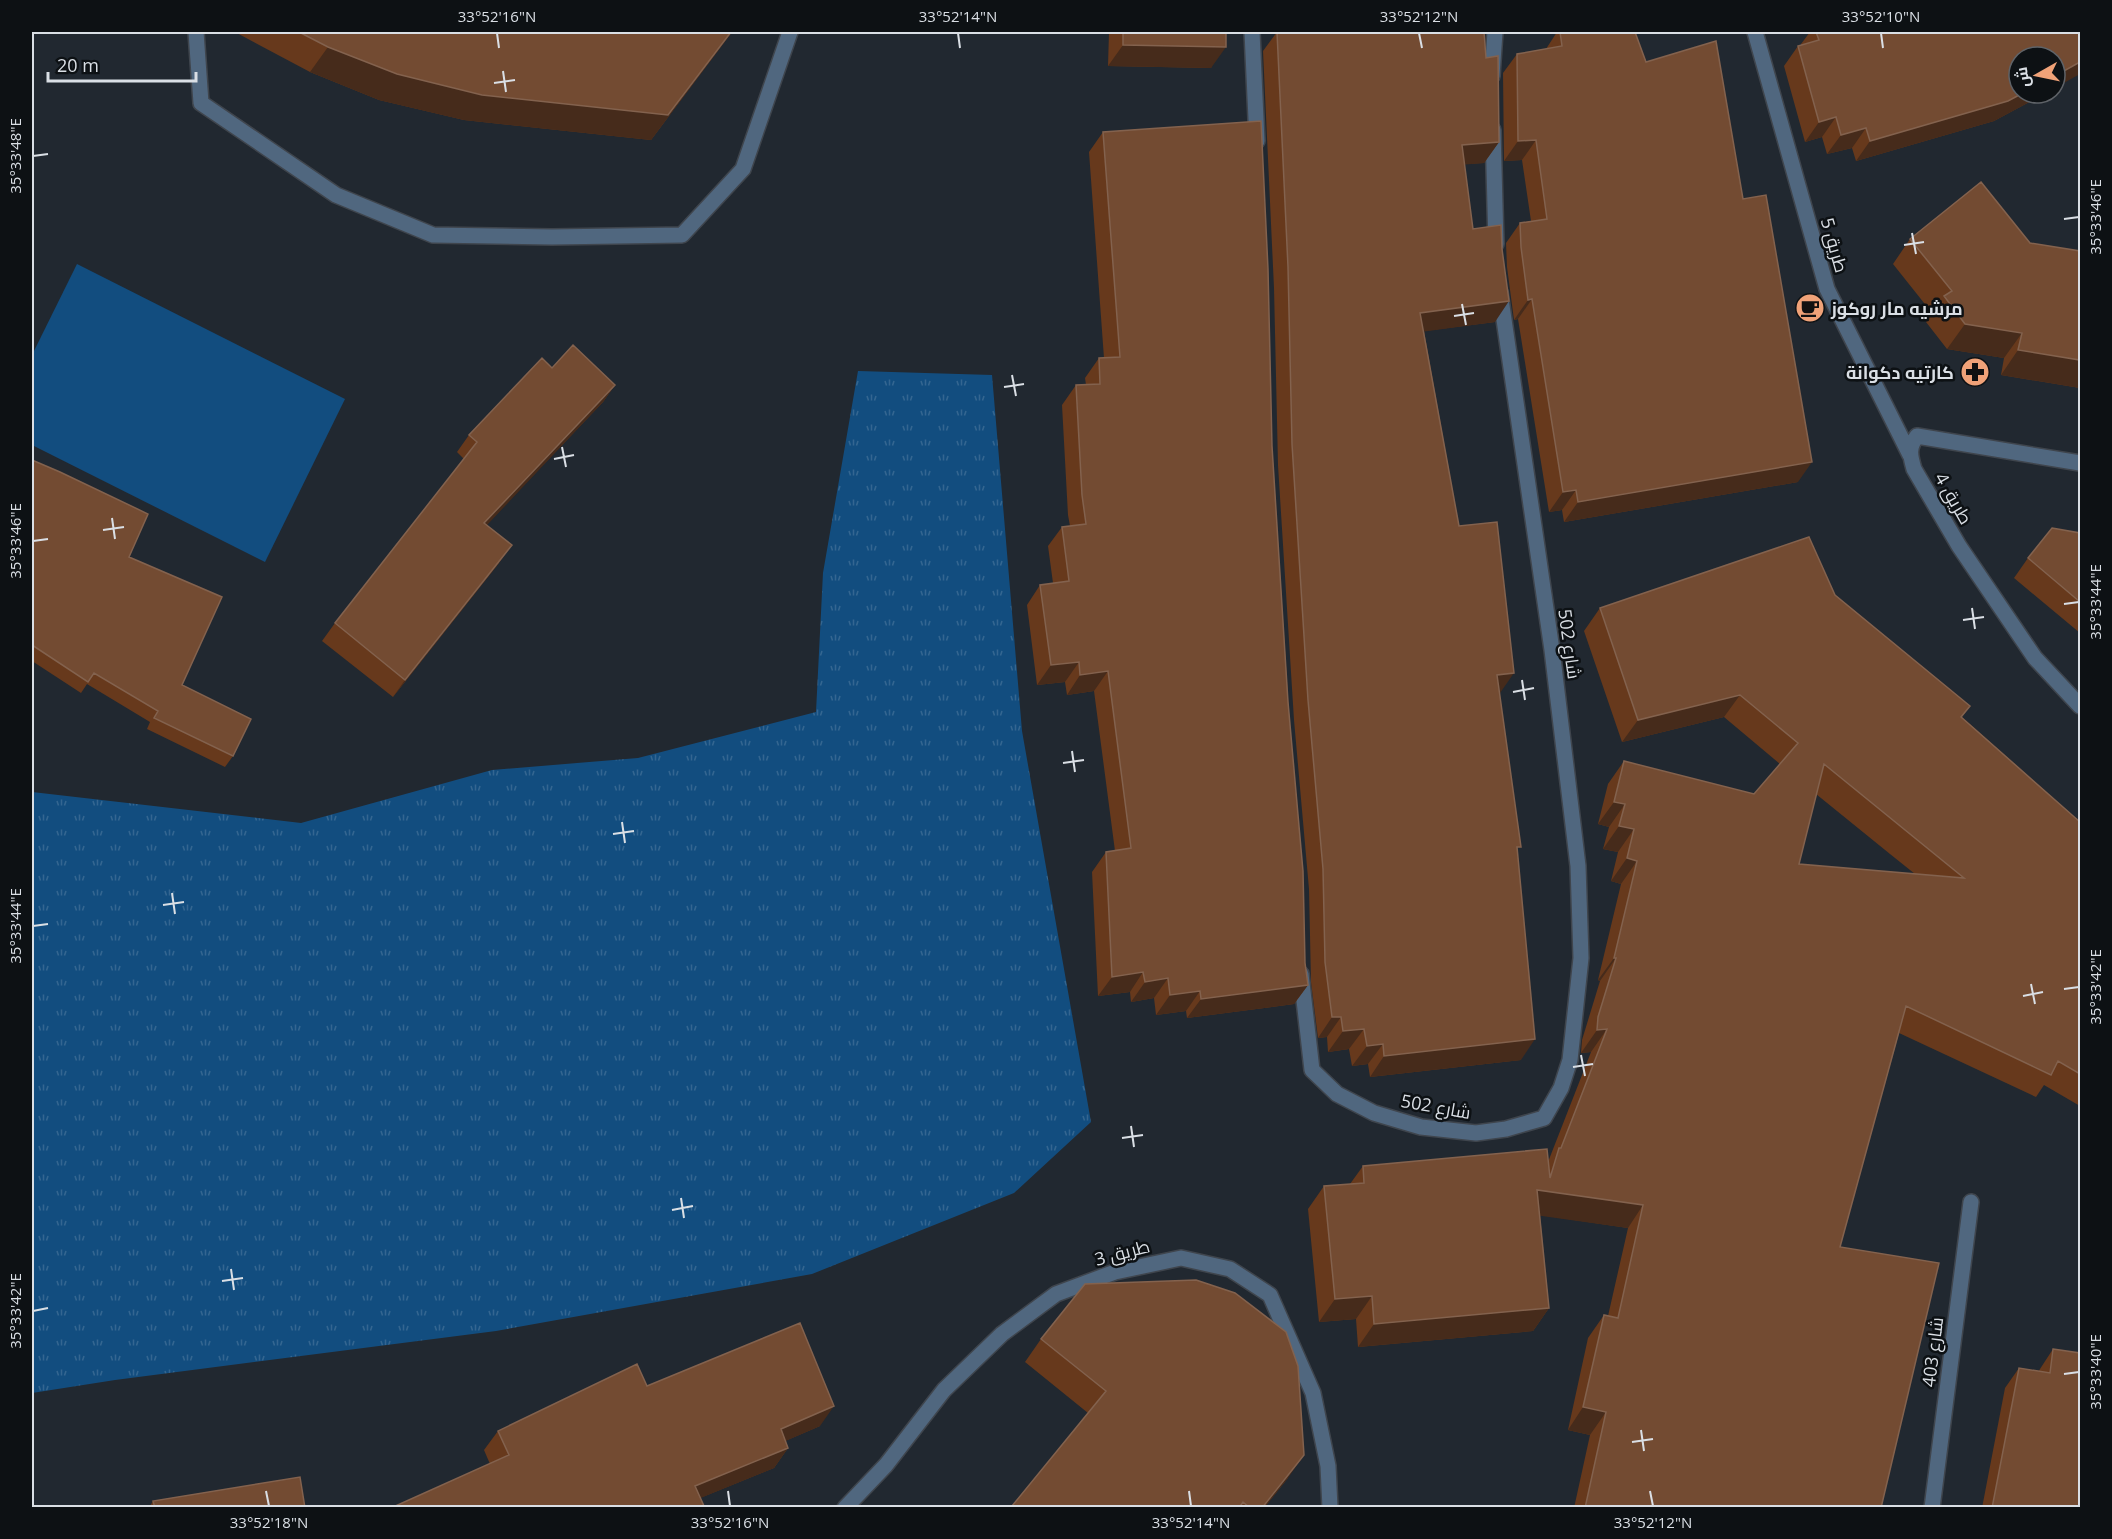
<svg xmlns="http://www.w3.org/2000/svg" width="2112" height="1539" viewBox="0 0 2112 1539" font-family="'Open Sans',Cairo,sans-serif">
<style>
.grass{fill:url(#grass-tufts)}
.park{fill:#124d7f}
.lines{fill:none;stroke-linecap:round;stroke-linejoin:round}
.lane-casing{stroke:#3f454d;stroke-width:18}
.street-casing{stroke:#3f454d;stroke-width:18}
.lane{stroke:#50677f;stroke-width:15}
.street{stroke:#50677f;stroke-width:15}
.wall{fill:#67391c;fill-rule:evenodd}
.shaded-wall{fill:#462b1b}
.building{fill:#734b32;stroke:#83624e;stroke-width:1.5;fill-rule:evenodd}
.ticks{fill:none;stroke:#dadfe5;stroke-width:2}
.labels{text-anchor:middle;dominant-baseline:central;stroke-width:5;stroke-linejoin:round;paint-order:stroke}
.street-label{font-size:18px;fill:#dadfe5;stroke:#0d1114}
.poi-label{font-size:18px;font-weight:bold;fill:#dadfe5;stroke:#0d1114;text-anchor:start}
.neatline{fill:none;stroke:#dadfe5;stroke-width:2}
.ticks-label{font-size:15px;text-anchor:middle;fill:#dadfe5}
</style>
<defs>
<pattern id="grass-tufts" width="24" height="20" patternUnits="userSpaceOnUse" patternTransform="scale(1.5)"><rect width="24" height="20" fill="#124d7f"/><path d="M3 7l-1-3M5 7V3M7 7l1-3M15 17l-1-3M17 17v-4M19 17l1-3" fill="none" stroke="#346691"/></pattern>
</defs>
<rect width="100%" height="100%" fill="#212830"/>
<path class="grass" d="M858,371L992,375L1022,731L1091,1122L1014,1193L812,1274L496,1331L115,1380L32,1393V792L301,823L492,770L638,758L816,712L823,573Z"/>
<path class="park" d="M77,264L345,399L265,562L32,445V355Z"/>
<g class="lines">
<g class="lane-casing">
<path id="lane" d="M196,32L201,103L336,195L433,235L552,237L682,235L743,169L790,32"/>
</g>
<g class="street-casing">
<path id="street" d="M1252,32L1257,141
M1755,32L1827,289L1910,455
M1492,76L1495,32
M1493,130L1496,244
M2080,463L1917,436C1908,448 1910,455 1914,469L1959,546L2035,658L2080,706
M1301,974L1312,1070L1337,1094L1374,1113L1421,1127L1476,1133L1506,1129L1544,1118L1561,1088L1570,1060L1581,958L1578,866L1552,650L1500,292
M845,1508L886,1465L944,1390L1002,1334L1056,1294L1115,1272L1181,1258L1230,1269L1270,1295L1313,1393L1328,1466L1330,1508
M1932,1508L1971,1202"/>
</g>
<use href="#lane" class="lane"/>
<use href="#street" class="street"/>
</g>
<path class="wall" d="M235,32H732L651,140L464,120L379,100L310,72Z
M1109,32H1226L1211,68L1108,66Z
M1277,32L1486,58L1499,142L1484,163L1464,164L1473,229L1495,322L1424,331L1459,526L1499,693L1517,852L1521,1060L1370,1077L1368,1064L1352,1066L1349,1049L1328,1052L1327,1037L1318,1038L1311,982L1309,889L1294,720L1278,465L1274,288L1263,51Z
M1557,32H1635L1646,62L1743,199L1798,482L1564,522L1562,510L1549,512L1518,319L1514,320L1507,267L1506,243L1520,223L1531,221L1522,160L1504,161L1503,73L1517,54L1546,49Z
M1810,32H2080L2019,93H2046L1994,121L1856,161L1852,148L1827,154L1822,137L1805,142L1784,66L1798,46H1801V44Z
M1103,132L1272,446L1305,963L1308,985L1294,1004L1187,1018L1186,1011L1156,1015L1154,998L1131,1002L1130,992L1098,996L1092,872L1106,852L1115,851L1094,691L1067,695L1065,682L1037,685L1027,605L1040,585L1053,583L1048,546L1062,527L1070,526L1068,515L1062,405L1076,385H1086L1085,378L1099,358H1104L1089,152Z
M1981,182L2080,388L2001,375L2004,358L1947,349L1926,322L1932,313L1893,264L1910,239Z
M552,368L615,385L603,402L486,525L499,563L393,697L322,641L335,623L464,459L457,452L469,435Z
M32,460L129,557L182,685L233,756L225,767L147,729L150,722L87,684L81,693L32,661Z
M2080,533V633L2014,578L2028,558Z
M1835,595L1970,706L1962,717L2080,822V1106L2044,1085L2036,1097L1899,1033L1840,1247L1881,1508H1574L1590,1435L1568,1430L1588,1338L1604,1315L1608,1316L1628,1228L1540,1215L1549,1308L1533,1331L1358,1347L1356,1319L1319,1322L1308,1209L1324,1186L1350,1184L1363,1166L1548,1162L1591,1052L1581,1053L1582,1040L1600,981L1598,980L1621,884L1611,881L1618,852L1603,849L1609,827L1598,824L1608,784L1624,761L1754,794L1780,764L1724,717L1622,742L1584,631L1600,608ZM1816,794L1890,854L1915,874L1799,864Z
M1041,1339L1288,1478L1264,1508H1011L1088,1413L1025,1362Z
M2053,1349L2080,1508H1982L2005,1388L2019,1368L2039,1371L2040,1369Z
M647,1386L820,1426L785,1441L788,1448L774,1468L700,1498L490,1464L484,1450L498,1431Z
M153,1501L305,1508H149Z"/>
<path class="shaded-wall" d="M732,32L651,140L464,120L379,100L310,72L328,47Z
M1123,45L1226,47L1211,68L1108,66Z
M2080,62V74L2055,88V76Z
M2023,93H2046L1994,121L1856,161L1870,141Z
M1836,117L1822,137L1805,142L1819,122Z
M1866,128L1852,148L1827,154L1841,135Z
M1536,140L1522,160L1504,161L1518,141Z
M1499,142L1484,163L1447,166L1462,145Z
M1532,299L1518,319L1514,320L1528,300Z
M1509,301L1495,322L1406,334L1420,313Z
M1965,324L2022,333L2004,358L1947,349Z
M2018,350L2080,360V388L2001,375Z
M615,385L603,402L472,541L484,523Z
M1812,462L1798,482L1564,522L1578,502Z
M1576,490L1562,510L1549,512L1563,492Z
M512,545L499,563L393,697L405,680Z
M1079,662L1065,682L1037,685L1051,665Z
M1108,671L1094,691L1067,695L1080,675Z
M1514,673L1500,693L1497,675Z
M1740,695L1724,717L1622,742L1638,720Z
M1614,802L1625,804L1609,827L1598,824Z
M1619,826L1634,829L1618,852L1603,849Z
M1627,858L1637,861L1621,884L1611,881Z
M1614,958H1616L1600,981L1598,980Z
M1143,972L1130,992L1098,996L1112,977Z
M1168,978L1154,998L1131,1002L1145,982Z
M1308,985L1294,1004L1187,1018L1201,999Z
M1200,991L1186,1011L1156,1015L1170,995Z
M1332,1017H1341L1327,1037L1318,1038Z
M1364,1029L1349,1049L1328,1052L1343,1031Z
M1607,1029L1591,1052L1581,1053L1597,1030Z
M1535,1039L1521,1060L1370,1077L1384,1056Z
M1383,1044L1368,1064L1352,1066L1367,1046Z
M1537,1190L1643,1205L1628,1228L1521,1213Z
M1372,1296L1356,1319L1319,1322L1335,1299Z
M1549,1308L1533,1331L1358,1347L1374,1324Z
M834,1406L820,1426L767,1449L781,1429Z
M1583,1407L1606,1412L1590,1435L1568,1430Z
M788,1448L774,1468L681,1506L695,1486Z
M1304,1455L1288,1478L1264,1508H1262Z"/>
<path class="building" d="M299,32H731L668,115L482,95L397,74L328,47Z
M1123,32H1226V47L1123,45Z
M1277,32H1484L1486,58L1498,56L1499,142L1462,145L1473,229L1501,225L1502,249L1509,301L1420,313L1459,526L1497,522L1514,673L1497,675L1521,847H1517L1535,1039L1384,1056L1383,1044L1367,1046L1364,1029L1343,1031L1341,1017H1332L1325,962L1323,869L1308,700L1292,444L1288,267Z
M1560,32H1635L1646,62L1716,41L1743,199L1766,195L1812,462L1578,502L1576,490L1563,492L1532,299L1528,300L1521,247L1520,223L1547,219L1536,140L1518,141L1517,54L1562,46Z
M1816,32H2080V62L2055,76V57H2019V93H2023L2008,101L1870,141L1866,128L1841,135L1836,117L1819,122L1798,46L1819,40Z
M1261,121L1268,269L1272,446L1288,702L1303,871L1305,963L1308,985L1201,999L1200,991L1170,995L1168,978L1145,982L1143,972L1112,977L1106,852L1131,848L1108,671L1080,675L1079,662L1051,665L1040,585L1069,581L1062,527L1086,524L1082,495L1076,385L1100,384L1099,358L1120,357L1103,132Z
M1981,182L2030,243L2080,251V360L2018,350L2022,333L1965,324L1944,296L1952,291L1910,239Z
M573,345L615,385L484,523L512,545L405,680L335,623L477,442L469,435L542,358L552,368Z
M32,460L60,472L148,514L129,557L222,597L182,685L251,719L233,756L154,718L158,711L94,673L88,682L32,645Z
M2052,528L2080,533V602L2028,558Z
M1809,537L1835,595L1970,706L1961,717L2080,822V1074L2058,1061L2051,1075L1906,1006L1840,1247L1939,1263L1881,1508H1585L1606,1412L1583,1407L1604,1315L1618,1318L1643,1205L1537,1190L1549,1308L1374,1324L1372,1296L1335,1299L1324,1186L1364,1183L1363,1166L1547,1149L1550,1178L1559,1148H1561L1607,1029L1597,1030L1598,1017L1616,958H1614L1637,861L1627,858L1634,829L1619,826L1625,804L1614,802L1624,761L1754,794L1798,743L1740,695L1638,720L1600,608ZM1824,764L1964,878L1799,864Z
M1196,1280L1235,1293L1286,1332L1298,1366L1304,1455L1262,1508H1250L1243,1502L1239,1508H1014L1012,1506L1106,1391L1041,1339L1085,1284Z
M800,1323L834,1406L781,1429L788,1448L695,1486L704,1506L701,1508H391L509,1455L498,1431L637,1364L647,1386Z
M2053,1349L2080,1353V1508H1992L2019,1368L2050,1373Z
M300,1477L305,1508H155L153,1501Z"/>
<path class="ticks" d="M497,33L499,48M958,33L960,48M1419,33L1422,48M1881,33L1883,48M503,71L506,92M494,83L515,80M33,156L48,154M2064,219L2079,217M1912,233L1916,254M1904,245L1924,242M1462,304L1466,325M1454,316L1474,313M1012,375L1016,396M1004,387L1024,384M562,447L566,467M554,459L574,455M112,518L115,539M103,530L124,527M33,541L48,539M2064,604L2079,602M1972,608L1975,629M1963,620L1984,617M1522,680L1525,700M1513,692L1534,688M1072,751L1075,772M1063,763L1084,760M622,822L625,843M613,834L634,831M172,893L175,914M163,905L184,902M33,926L48,924M2031,984L2035,1004M2064,989L2079,987M2023,996L2043,992M1581,1055L1585,1076M1573,1067L1593,1064M1131,1126L1134,1147M1122,1138L1143,1135M681,1198L684,1218M672,1210L693,1206M231,1269L234,1290M222,1281L243,1278M33,1311L48,1308M2064,1374L2079,1372M1641,1430L1644,1451M1632,1442L1653,1439M266,1491L269,1506M728,1491L730,1506M1189,1491L1191,1506M1650,1491L1653,1506"/>
<defs>
<g id="cafe-disc" transform="scale(1.5)"><circle r="9.5" fill="#f0a278" stroke="#0d1114"/><path d="M-5.5-4.5H6V0H3Q3 3.5 0 3.5H-2.5Q-5.5 3.5-5.5 0ZM3-3.2v2h1.7v-2ZM-6 4.5H4V6H-6Z" fill="#111"/></g>
<g id="pharmacy-disc" transform="scale(1.5)"><circle r="9.5" fill="#f0a278" stroke="#0d1114"/><path d="M-2-6h4v4h4v4h-4v4h-4v-4h-4v-4h4Z" fill="#111"/></g>
</defs>
<g fill-rule="evenodd">
<use href="#cafe-disc" x="1810" y="308"/>
<use href="#pharmacy-disc" x="1975" y="372"/>
</g>
<g class="labels">
<g class="street-label">
<text transform="translate(1835 245) rotate(74)">طريق 5</text>
<text transform="translate(1954 498) rotate(60)">طريق 4</text>
<text transform="translate(1570 644) rotate(82)">شارع 502</text>
<text transform="translate(1436 1106) rotate(10)">شارع 502</text>
<text transform="translate(1122 1252) rotate(-15)">طريق 3</text>
<text transform="translate(1932 1352) rotate(-83)">شارع 403</text>
</g>
<g class="poi-label">
<text x="1831" y="308">مرشيه مار روكوز</text>
<text x="1954" y="372" text-anchor="end">كارتيه دكوانة</text>
</g>
</g>
<rect width="2112" height="1539" fill="none" stroke="#0d1114" stroke-width="66"/>
<g transform="translate(2037 75) rotate(261)"><circle r="28" fill="#0d1114" stroke="#5f6368" stroke-width="1.5"/>
<path d="M0-4.5L10 22L0 15L-10 22Z" fill="#f0a278"/>
<text y="-9" font-size="16" font-weight="bold" text-anchor="middle" fill="#dadfe5">ش</text>
</g>
<path d="M48 72v9h148v-9" fill="none" stroke="#dadfe5" stroke-width="3"/>
<text x="57" y="72" font-size="18" fill="#dadfe5" stroke="#0d1114" stroke-width="4.5" paint-order="stroke">20 m</text>
<rect x="33" y="33" width="2046" height="1473" class="neatline"/>
<g class="ticks-label">
<text x="497" y="22">33°52'16"N</text>
<text x="958" y="22">33°52'14"N</text>
<text x="1419" y="22">33°52'12"N</text>
<text x="1881" y="22">33°52'10"N</text>
<text transform="translate(16 156) rotate(-90)" y="5">35°33'48"E</text>
<text transform="translate(2096 217) rotate(-90)" y="5">35°33'46"E</text>
<text transform="translate(16 541) rotate(-90)" y="5">35°33'46"E</text>
<text transform="translate(2096 602) rotate(-90)" y="5">35°33'44"E</text>
<text transform="translate(16 926) rotate(-90)" y="5">35°33'44"E</text>
<text transform="translate(2096 987) rotate(-90)" y="5">35°33'42"E</text>
<text transform="translate(16 1311) rotate(-90)" y="5">35°33'42"E</text>
<text transform="translate(2096 1372) rotate(-90)" y="5">35°33'40"E</text>
<text x="269" y="1528">33°52'18"N</text>
<text x="730" y="1528">33°52'16"N</text>
<text x="1191" y="1528">33°52'14"N</text>
<text x="1653" y="1528">33°52'12"N</text>
</g>
</svg>
